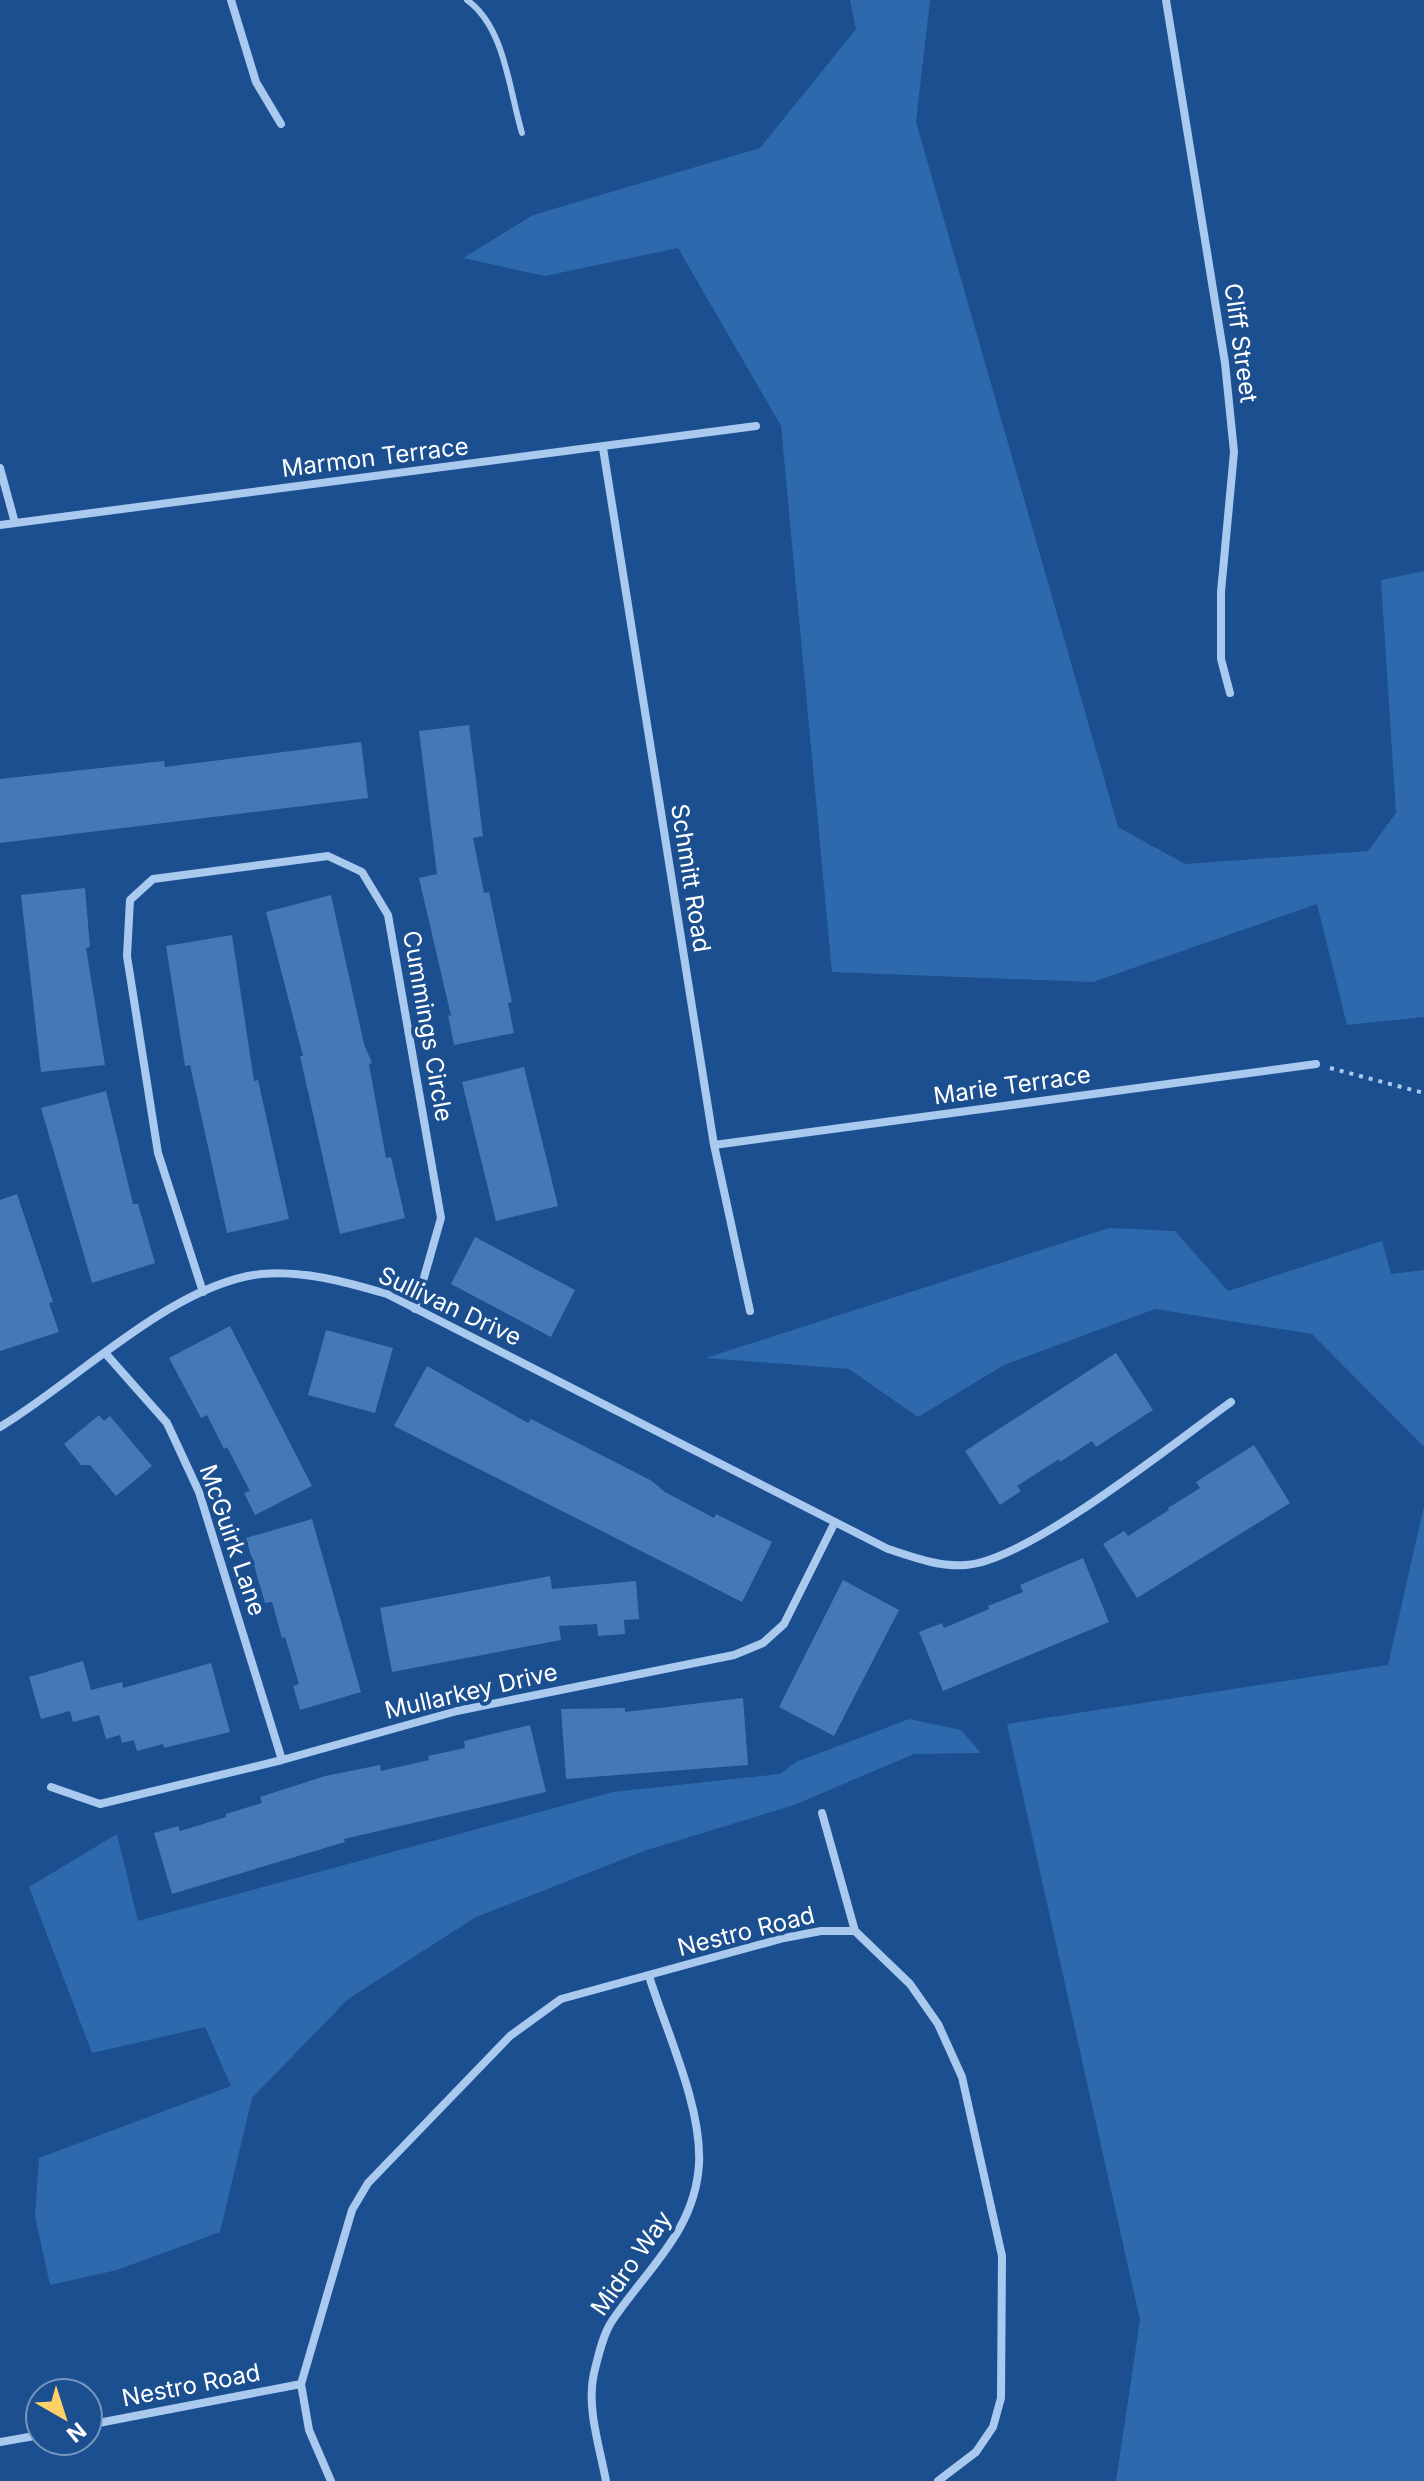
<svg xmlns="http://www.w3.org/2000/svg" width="1424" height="2481" viewBox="0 0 1424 2481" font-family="Inter,sans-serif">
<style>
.green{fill:#2e69ad}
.building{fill:#4478b7}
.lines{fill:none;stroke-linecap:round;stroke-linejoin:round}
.path{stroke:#a9c9ee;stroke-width:4;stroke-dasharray:4 6;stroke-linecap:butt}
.lane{stroke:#a9c9ee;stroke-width:6}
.street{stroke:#a9c9ee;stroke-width:8}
.labels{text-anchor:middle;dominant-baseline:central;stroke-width:8;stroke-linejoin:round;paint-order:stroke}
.street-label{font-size:24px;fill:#fff;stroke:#1b4f8f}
</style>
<rect width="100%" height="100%" fill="#1b4f8f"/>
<path class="green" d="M850,0H930L916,122L1118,827L1185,864L1368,851L1396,813L1381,580L1424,571V1017L1347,1025L1317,904L1093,982L832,972L781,426L678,248L545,276L463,258L533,215L760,148L856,29Z
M1109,1228L1175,1231L1228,1291L1382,1241L1391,1274L1424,1270V1447L1312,1334L1155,1309L1004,1365L918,1417L849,1369L706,1358Z
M1424,1506V2481H1116L1140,2320L1007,1724L1388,1665Z
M909,1719L961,1730L981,1753L914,1754L794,1805L644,1851L476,1917L348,1999L252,2098L220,2232L117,2270L50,2285L35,2216L39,2158L231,2086L205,2027L92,2053L29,1887L117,1834L138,1921L613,1792L780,1774L796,1762Z"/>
<path class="building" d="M469,725L483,836L473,838L484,893L489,892L512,1002L508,1003L514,1033L454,1045L448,1015L451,1016L419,878L437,874L419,731Z
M361,742L368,798L0,843V779L164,761L165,767Z
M85,888L90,947L86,948L105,1065L41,1072L21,895Z
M331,895L364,1044L372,1063L369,1064L386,1158L391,1157L405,1218L340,1234L300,1056H303L266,912Z
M232,935L254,1081L258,1080L289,1219L227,1233L190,1065L185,1066L166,946Z
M524,1067L558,1206L496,1221L462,1082Z
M106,1091L133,1204H138L155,1263L92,1283L41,1108Z
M17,1194L53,1302L49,1303L59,1332L0,1351V1200Z
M475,1237L575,1290L551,1337L451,1284Z
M230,1326L312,1486L255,1515L244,1493L250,1491L227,1447L224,1449L207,1415L201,1418L169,1358Z
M326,1330L393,1348L375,1413L308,1395Z
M1116,1353L1153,1410L1096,1447L1092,1441L1060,1462L1059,1459L1017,1486L1021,1491L1000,1505L965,1451Z
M427,1366L528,1423L531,1419L652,1481L665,1492L714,1518L716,1514L772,1542L742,1602L394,1426Z
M99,1415L104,1421L110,1416L152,1466L116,1496L90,1465H81L64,1444Z
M1254,1445L1290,1503L1137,1598L1103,1544L1124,1531L1128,1536L1169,1510L1168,1508L1200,1488L1196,1482Z
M312,1519L361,1692L300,1710L293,1686L299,1684L285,1637L282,1638L272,1602L265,1603L246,1538Z
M1083,1558L1109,1622L943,1691L919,1632L942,1623L944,1628L989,1609L988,1606L1023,1592L1020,1585Z
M550,1576L552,1589L636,1581L639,1619L624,1620L625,1634L598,1636L597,1624L559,1626L561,1640L392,1672L380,1608Z
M843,1580L899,1610L834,1736L779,1707Z
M83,1661L91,1690L122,1682L123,1688L211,1663L230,1732L164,1748L163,1744L137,1751L134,1740L122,1743L120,1735L106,1739L99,1715L73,1722L70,1711L41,1719L29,1677Z
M743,1698L748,1765L566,1779L561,1709L625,1708V1712Z
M530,1725L546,1792L344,1839L345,1842L172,1894L154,1833L178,1826L180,1831L226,1817V1814L262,1803L260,1797L325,1776L380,1765L381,1771L429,1760L428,1756L465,1748L464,1741Z"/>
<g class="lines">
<path class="path" d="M1330,1068L1424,1093"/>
<path class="lane" d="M467,0C505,27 509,90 522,133"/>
<path class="street" d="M231,0L256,82L281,124
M1166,0L1225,363L1234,452L1221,592V659L1230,693
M603,448L714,1145L750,1311
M0,468L15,523
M0,525L756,426
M714,1145L1316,1064
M203,1292L158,1153L127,956L130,900L153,879L328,856L362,872L388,915L441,1218L415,1309
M106,1354L167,1423L199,1492L282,1760
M0,1427C77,1381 172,1284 261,1274C304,1270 346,1282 387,1294L888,1549C913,1557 938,1567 966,1565C1028,1561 1175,1442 1231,1402
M51,1787L100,1804L282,1760L457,1711L734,1655L763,1643L784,1624L835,1522
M822,1813L855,1931
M88,2425L301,2384
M0,2442L40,2435
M331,2481L309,2430L301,2384L352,2210L368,2183L510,2036L561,1999L784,1938L821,1931H855L910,1984L938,2024L962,2077L1002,2256L1001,2398L993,2427L976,2452L938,2481
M606,2481C600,2448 586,2407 594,2373C598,2357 603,2334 612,2321C647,2269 695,2231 699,2164C702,2106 666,2031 649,1976"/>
</g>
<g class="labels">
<g class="street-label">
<text transform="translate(1241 343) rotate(82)">Cliff Street</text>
<text transform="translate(375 457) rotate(-7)">Marmon Terrace</text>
<text transform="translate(691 878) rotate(81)">Schmitt Road</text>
<text transform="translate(428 1026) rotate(80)">Cummings Circle</text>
<text transform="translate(1012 1085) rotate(-8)">Marie Terrace</text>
<text transform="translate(450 1306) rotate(25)">Sullivan Drive</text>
<text transform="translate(233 1540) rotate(71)">McGuirk Lane</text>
<text transform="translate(471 1691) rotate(-13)">Mullarkey Drive</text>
<text transform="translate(746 1931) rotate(-14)">Nestro Road</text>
<text transform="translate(631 2263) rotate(-55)">Midro Way</text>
<text transform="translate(191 2385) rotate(-11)">Nestro Road</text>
</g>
</g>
<g transform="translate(64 2417) rotate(141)"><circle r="38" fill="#1b4f8f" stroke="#7695bc" stroke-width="2"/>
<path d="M0-6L14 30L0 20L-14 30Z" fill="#ffd166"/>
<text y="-12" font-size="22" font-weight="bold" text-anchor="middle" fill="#ffffff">N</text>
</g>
</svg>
